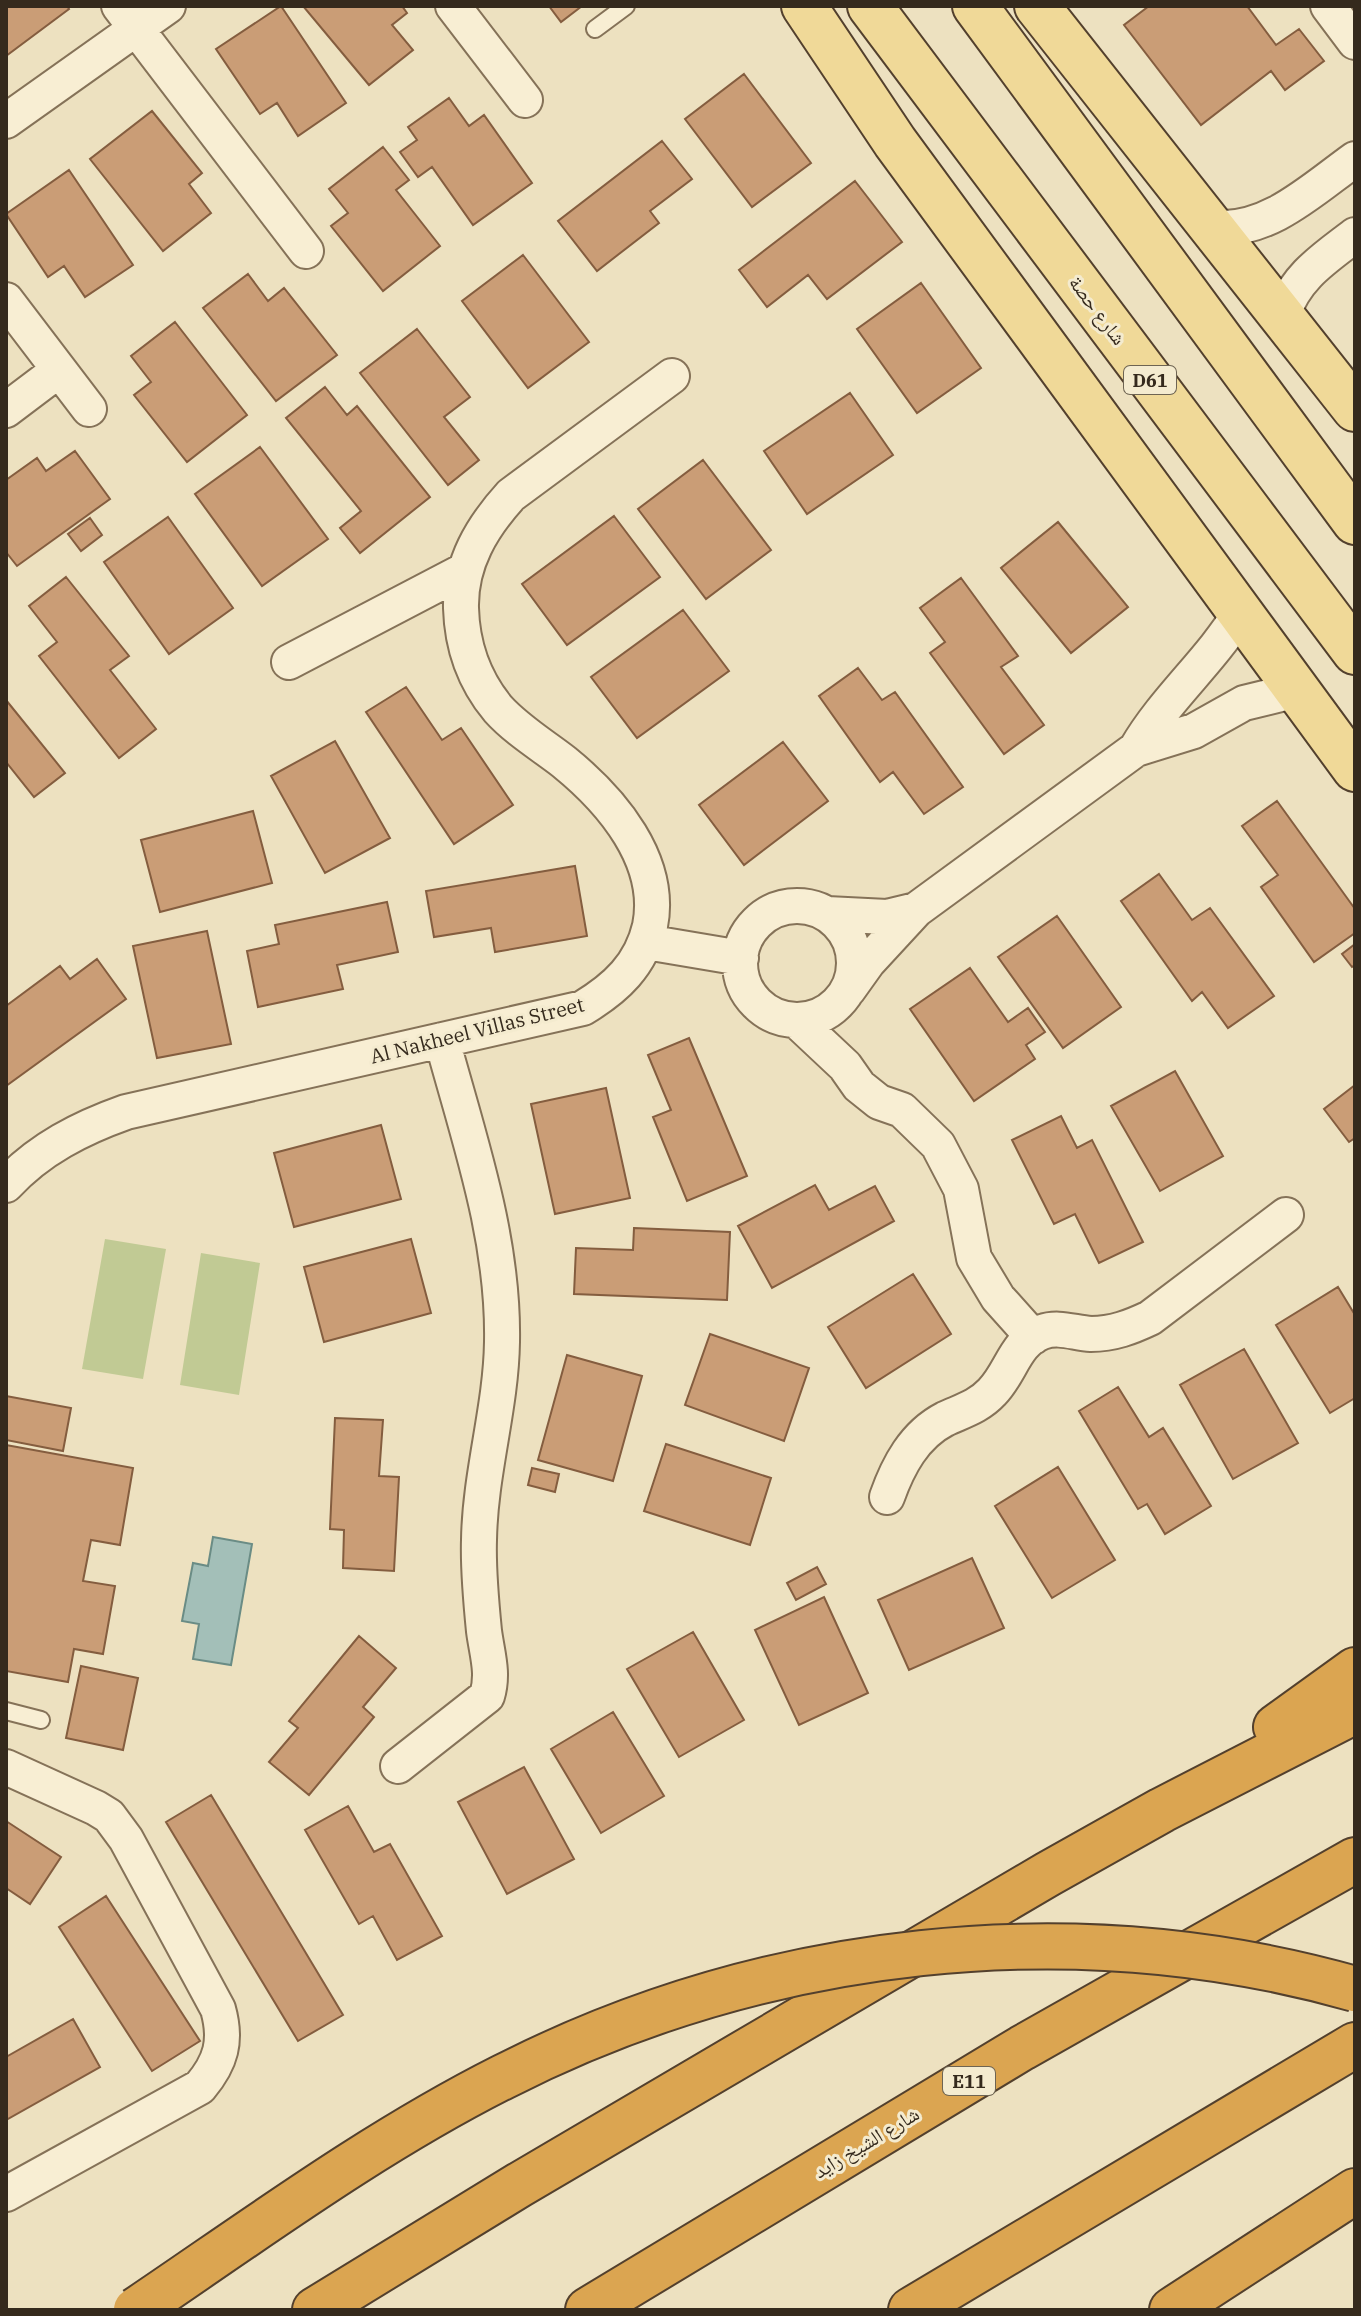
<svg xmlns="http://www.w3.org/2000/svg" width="1361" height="2316" viewBox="0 0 1361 2316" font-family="'IBM Plex Serif','Noto Naskh Arabic',serif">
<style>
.green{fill:#c1ca94}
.water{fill:#a3bfb8;stroke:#6a8c85;stroke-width:2}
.building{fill:#ca9d76;stroke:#845d3f;stroke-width:2}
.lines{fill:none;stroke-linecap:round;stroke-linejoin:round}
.service-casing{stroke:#857258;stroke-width:20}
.minor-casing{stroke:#857258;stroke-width:38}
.primary-casing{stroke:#53402d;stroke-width:48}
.motorway-casing{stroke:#53402d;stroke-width:48}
.service{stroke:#f8eed3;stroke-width:16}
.minor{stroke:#f8eed3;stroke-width:34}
.primary{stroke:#f0d998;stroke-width:44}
.motorway{stroke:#dba551;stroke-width:44}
.motorway-bridge-casing{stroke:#53402d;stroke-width:48;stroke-linecap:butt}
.motorway-bridge{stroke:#dba551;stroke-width:44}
.labels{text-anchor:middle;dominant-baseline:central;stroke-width:6;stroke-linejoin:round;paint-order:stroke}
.shield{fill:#f4ebcf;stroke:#6e6452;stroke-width:2}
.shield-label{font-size:18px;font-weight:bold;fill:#352a1d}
.street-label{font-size:20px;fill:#352a1d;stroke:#f4ebcf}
</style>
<rect width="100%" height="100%" fill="#ede1c0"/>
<path class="green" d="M105,1239L166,1249L143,1379L82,1369Z
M201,1253L260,1263L239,1395L180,1385Z"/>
<path class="water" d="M213,1537L252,1544L231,1665L193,1659L199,1624L182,1621L193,1563L208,1566Z"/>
<path class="building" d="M6,6H67L69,9L6,56Z
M281,6L346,103L298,136L277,103L260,114L216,49Z
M303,6H402L407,13L392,25L413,50L369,85Z
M549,6H582L561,22Z
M1149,6H1247L1276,45L1299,29L1324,61L1285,90L1271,71L1201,125L1124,25Z
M744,74L811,163L752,207L685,119Z
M449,98L469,126L484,115L532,183L473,225L432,167L418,177L400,152L417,140L408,127Z
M152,111L202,173L189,184L211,213L163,251L90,159Z
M662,141L692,179L650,211L659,223L597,271L558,221Z
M383,147L409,180L396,190L440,246L383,291L331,226L348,213L329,189Z
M69,170L133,265L85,297L64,266L48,277L6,214Z
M855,181L902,242L827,299L808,275L767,307L739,270Z
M523,255L589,342L528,388L462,301Z
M248,274L268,301L284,288L337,355L276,401L203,308Z
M921,283L981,368L917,413L857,329Z
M175,322L247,415L187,462L134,395L151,382L131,356Z
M417,329L470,397L444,417L479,460L448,485L360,373Z
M325,387L347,415L357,406L430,497L360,553L340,528L361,511L286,418Z
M850,393L893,455L807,514L764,451Z
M260,447L328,539L262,586L195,494Z
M75,451L110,499L17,566L6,552V480L37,458L46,471Z
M703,460L771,550L706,599L638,509Z
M614,516L660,577L567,645L522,584Z
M168,517L233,608L169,654L104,562Z
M90,518L102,535L81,551L68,534Z
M1058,522L1128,607L1071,653L1001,568Z
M66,577L129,656L110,670L156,729L119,758L39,656L57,642L29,606Z
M961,578L1018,656L1001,667L1044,725L1004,754L930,653L945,642L920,608Z
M683,610L729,671L637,738L591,677Z
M858,668L882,700L895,692L963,787L924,814L893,772L880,782L819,696Z
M406,687L442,740L461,728L513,805L454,844L366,712Z
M6,700L65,773L34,797L6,762Z
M335,741L390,838L325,873L271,776Z
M783,742L828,801L744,865L699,805Z
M1277,801L1355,909V933L1314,962L1261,887L1278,875L1242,826Z
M253,811L272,883L160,912L141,840Z
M575,866L587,936L495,952L491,928L434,937L426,891Z
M1159,874L1192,920L1210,908L1274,996L1228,1028L1202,992L1192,1001L1121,901Z
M387,902L398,952L337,965L343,989L258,1007L247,951L279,944L275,925Z
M1057,916L1121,1007L1063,1048L998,957Z
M207,931L231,1044L157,1058L133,946Z
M1355,944V965L1352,967L1342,954Z
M97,959L126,999L6,1086V1006L60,966L70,979Z
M970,968L1008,1022L1028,1008L1045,1032L1026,1045L1035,1059L974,1101L910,1009Z
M689,1038L747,1176L687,1201L653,1117L671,1110L648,1055Z
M1175,1071L1223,1156L1160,1191L1111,1106Z
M1355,1085V1138L1349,1142L1324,1109Z
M606,1088L630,1198L555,1214L531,1104Z
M1061,1116L1077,1148L1092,1140L1143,1242L1099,1263L1075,1214L1054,1224L1012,1140Z
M381,1125L401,1199L294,1227L274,1153Z
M815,1185L829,1210L875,1186L894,1221L772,1288L738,1226Z
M634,1228L730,1232L727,1300L574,1294L576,1248L633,1250Z
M411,1239L431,1313L324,1342L304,1267Z
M913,1274L951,1334L866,1388L828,1327Z
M1338,1287L1355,1315V1398L1330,1413L1276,1325Z
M710,1334L809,1368L784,1441L685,1405Z
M1244,1349L1298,1443L1233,1479L1180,1385Z
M567,1355L642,1376L613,1481L538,1460Z
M1118,1387L1149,1437L1163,1428L1211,1506L1165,1534L1147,1504L1138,1509L1079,1411Z
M6,1396L71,1408L63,1451L6,1440Z
M335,1418L383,1420L379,1476L399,1477L394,1571L343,1568L344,1530L330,1529Z
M666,1444L771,1478L750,1545L644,1511Z
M6,1445L133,1468L120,1545L91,1540L83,1581L115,1586L103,1654L74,1649L68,1682L6,1671Z
M1058,1467L1115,1560L1052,1598L995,1506Z
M532,1468L559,1474L555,1492L528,1485Z
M972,1558L1004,1628L909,1670L878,1600Z
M817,1567L826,1584L796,1600L787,1583Z
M824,1597L868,1693L799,1725L755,1630Z
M693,1632L744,1720L679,1757L627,1669Z
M359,1636L396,1668L363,1707L374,1717L309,1795L269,1762L298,1728L289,1721Z
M81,1666L138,1678L123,1750L66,1738Z
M613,1712L664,1796L601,1833L551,1749Z
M524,1767L574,1859L507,1894L458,1802Z
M211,1795L343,2015L298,2041L166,1822Z
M348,1806L374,1852L390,1844L442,1936L397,1960L373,1916L359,1924L305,1830Z
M6,1821L61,1857L30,1904L6,1888Z
M106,1896L200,2041L152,2071L59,1927Z
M73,2019L100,2067L6,2120V2057Z"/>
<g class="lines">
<g class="service-casing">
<path id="service" d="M595,29L626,6
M6,1711L41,1720"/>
</g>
<g class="minor-casing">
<path id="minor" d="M119,6L306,251
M453,6L525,100
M1328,6L1355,42
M6,121L168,6
M1215,228C1269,232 1313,189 1355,159
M6,300L89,409
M1283,314C1296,276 1324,259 1355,235
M6,410L59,370
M289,662L465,570
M1136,749C1165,699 1210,662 1240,613
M740 963a57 57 0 1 1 114 0a57 57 0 1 1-114 0Z
M827,914L887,917L916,910
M646,942L741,958
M848,990L868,962L916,910L1136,749L1194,731L1244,703L1297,690
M796,1020L845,1066L859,1086L879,1102L902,1110L938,1145L961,1189L974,1258L998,1298L1033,1337
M6,1185C39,1149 81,1128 126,1112L583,1008C616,988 641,965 650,926C663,861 612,801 564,762C542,745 517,730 498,709C474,680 462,645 461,608C460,563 482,527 511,495L672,376
M887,1497C898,1466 914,1435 945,1419C962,1411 978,1407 992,1392C1011,1373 1015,1342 1042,1332C1059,1326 1074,1333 1091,1334C1113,1334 1131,1327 1150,1318L1286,1215
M398,1766L487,1696C494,1673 487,1654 484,1631C481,1601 478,1570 479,1540C480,1473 501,1408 502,1342C504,1238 469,1139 442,1040
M6,1767L96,1808L109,1816L126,1839L218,2009C227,2041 221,2062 200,2087L6,2194"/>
</g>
<g class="primary-casing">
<path id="primary" d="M804,6L895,142L1355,769
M870,6L1355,652
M975,6L1355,522
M1037,6L1355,409"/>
</g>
<g class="motorway-casing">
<path id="motorway" d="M1276,1727L1355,1670
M315,2310L519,2185L1048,1874L1162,1810L1355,1711
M588,2310L1022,2048L1355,1860
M911,2310L1355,2045
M1172,2310L1355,2191"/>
</g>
<use href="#service" class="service"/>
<use href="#minor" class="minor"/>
<use href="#primary" class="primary"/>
<use href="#motorway" class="motorway"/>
<g class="motorway-bridge-casing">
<path id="motorway-bridge" d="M136,2310C256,2229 374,2142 503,2077C764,1944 1073,1909 1355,1989"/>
</g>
<use href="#motorway-bridge" class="motorway-bridge"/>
</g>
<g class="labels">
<g class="shield">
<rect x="1124" y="366" width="52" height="28" rx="6"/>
<rect x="943" y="2067" width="52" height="28" rx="6"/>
</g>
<g class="shield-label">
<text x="1150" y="380">D61</text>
<text x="969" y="2081">E11</text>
</g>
<g class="street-label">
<text transform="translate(1098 310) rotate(53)">شارع حصة</text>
<text transform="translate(477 1030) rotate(-14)">Al Nakheel Villas Street</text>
<text transform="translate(866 2142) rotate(-31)">شارع الشيخ زايد</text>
</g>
</g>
<rect width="1361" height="2316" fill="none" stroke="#352a1d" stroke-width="16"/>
</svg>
